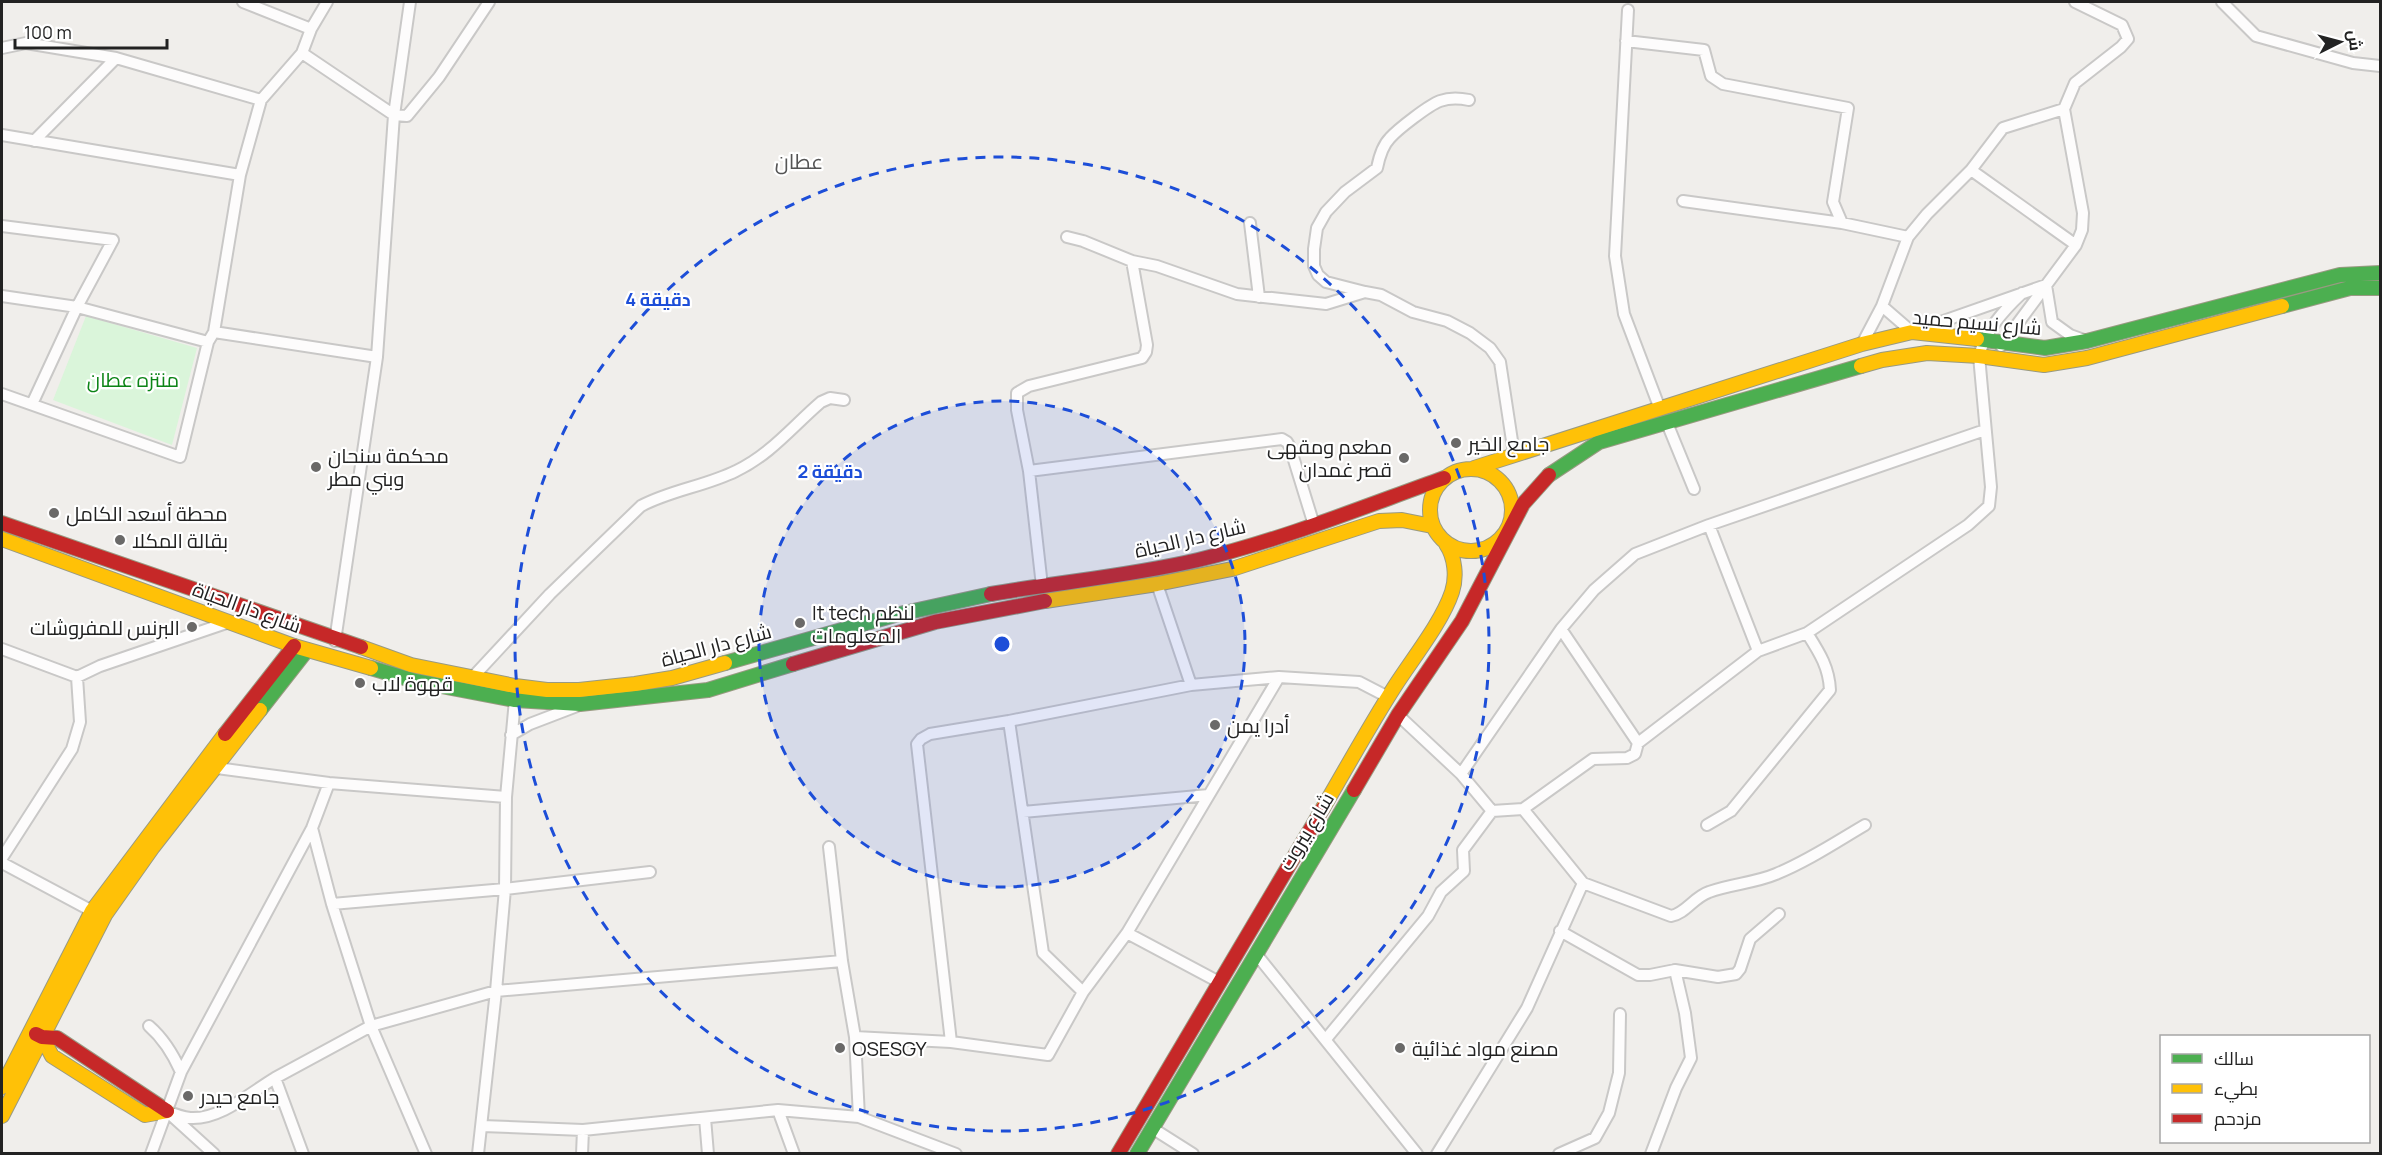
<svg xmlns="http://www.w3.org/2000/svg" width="2382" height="1155" viewBox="0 0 2382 1155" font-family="Manrope,Cairo,sans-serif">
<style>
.park{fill:#daf5da}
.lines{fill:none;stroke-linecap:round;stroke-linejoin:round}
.street-casing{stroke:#c9c8c7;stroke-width:14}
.fast-casing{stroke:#999a82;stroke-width:16}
.slow-casing{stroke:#999a82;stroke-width:16}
.jam-casing{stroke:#999a82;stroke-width:16}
.street{stroke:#fdfcfc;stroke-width:10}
.fast{stroke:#4caf50;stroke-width:14}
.slow{stroke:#ffc107;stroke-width:14}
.jam{stroke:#c62828;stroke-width:14}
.ring{fill:none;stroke:#1d4ed8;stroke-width:3;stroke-dasharray:10 8}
.poi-dot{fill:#6a6968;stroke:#fff;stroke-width:2}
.labels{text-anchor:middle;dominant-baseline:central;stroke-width:4.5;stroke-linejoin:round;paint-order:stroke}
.street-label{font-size:20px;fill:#222;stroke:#fff}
.park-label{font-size:20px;fill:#0c8416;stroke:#fff}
.poi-label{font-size:20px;fill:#222;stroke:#fff;text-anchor:start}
.neighbourhood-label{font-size:21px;fill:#555;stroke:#fff}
.centre{fill:#1d4ed8;stroke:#fff;stroke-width:3}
.ring-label{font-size:18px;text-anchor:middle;font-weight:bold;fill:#1d4ed8;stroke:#fff;stroke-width:4.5;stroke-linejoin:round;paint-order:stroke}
</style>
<rect width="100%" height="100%" fill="#f0eeeb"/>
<path class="park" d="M86,316L197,348L172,445L53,400Z"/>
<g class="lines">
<g class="street-casing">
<path id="street" d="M243,2L311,29
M2222,2L2256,36L2353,63L2380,66
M1628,10L1615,256L1624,314L1660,409
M1626,41L1704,50L1711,76L1723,84L1848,108L1833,202L1842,223
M2,48L26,43L116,58L261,100
M302,53L394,115L407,116L439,77L489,2
M2,135L240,175
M34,141L116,58
M1971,170L2076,245
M1683,201L1842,223L1908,237
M1250,223L1259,297
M2,226L113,240L77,307L32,404
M1067,237L1083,241L1132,261L1157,266L1237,294L1326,304L1365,292L1381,295L1413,312L1447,321L1470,333L1490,348L1500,362L1514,454
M1365,292L1326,282L1318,275L1314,266V249L1317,228L1326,212L1345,192L1377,168C1379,158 1382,146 1390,138C1398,129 1429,105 1440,101C1448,98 1460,98 1469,100
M2,296L77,307L208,342
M1882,306L1912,332L2046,285L2052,322L2070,335L2084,340
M214,332L377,357
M1862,344L1882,306L1908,237L1927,214L1971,170L2003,128L2064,109
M2001,346L2076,245L2082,230L2083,213L2064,109L2075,83L2121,47L2128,39L2122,25L2075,2
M2,394L180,457L208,342L214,332L240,175L261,100L302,53L311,29L327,2
M1667,423L1694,489
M1029,471L1282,439L1287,442L1290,447L1314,525
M1709,525L1758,651
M1157,584L1191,685
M1042,586L1029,471L1017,410V393L1029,386L1142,358L1146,352L1147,345L1132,261
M1561,629L1638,743
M335,641L377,357L394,115L410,2
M2,649L77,677L100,666L229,622
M472,678L550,594L641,506C671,490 706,486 736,471C770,455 793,426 821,402L830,398L844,400
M1398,715L1461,774L1492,811
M511,735L530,724L577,706
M217,768L329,783L506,797
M1461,774L1561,629L1594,590L1635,554L1709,525L1985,430
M1523,809L1583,883L1671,916C1685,914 1694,897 1709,892C1730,884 1755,883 1776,874C1808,861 1836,842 1865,825
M1023,812L1209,795
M1707,825L1731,811L1830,690C1829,667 1819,652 1807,633
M312,828L332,904L371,1026L496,991L842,961
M829,847L842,961L855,1037L859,1117
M2,858L72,749L80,722L77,677
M2,863L92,911
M332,904L505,889L650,872
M1560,931L1638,975H1650L1675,970L1685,1013L1691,1058L1676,1088L1651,1154
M1127,933L1219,982
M1257,955L1417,1154
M1675,970L1718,977L1736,974L1740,969L1750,939L1779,914
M1083,992L1043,953L1009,721L1191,685L1279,677L1359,682L1388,697
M149,1026C164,1039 173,1054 181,1072
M855,1037L951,1042L1048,1055L1083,992L1127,933L1279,677
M1326,1039L1428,916L1441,892L1464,871L1463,850L1492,811L1523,809L1593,759L1627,758L1635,754L1638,743L1758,651L1807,633L1968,525L1989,506L1991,487L1979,356C1986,330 2002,312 2022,293
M951,1042L917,744L921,739L930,734L1009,721
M778,1110L794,1154
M167,1111C174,1114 182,1117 190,1118C220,1120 250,1093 275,1078
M171,1115L214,1154
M705,1118L708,1154
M482,1126L583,1130L778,1110L859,1117L956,1154
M1152,1128L1193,1154
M151,1154L181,1072L312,828L329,783
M303,1154L275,1078L371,1026L426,1154
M478,1154L496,991L505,889L506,797L515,700
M582,1154L583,1130
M1437,1154L1527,1008L1583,883
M1559,1154L1595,1138L1609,1113L1619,1073L1620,1014"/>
</g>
<g class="fast-casing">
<path id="fast" d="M2282,306L2350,288H2380
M1977,339L2045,348L2087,341L2340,275L2380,273
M1549,475L1599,442L1861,366
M725,663L895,615L991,594
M371,668L415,681L515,700L580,704L708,690L793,664
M260,710L307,650
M1137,1154L1354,790"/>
</g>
<g class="slow-casing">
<path id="slow" d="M1861,366L1882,360L1927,353L1979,356L2044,365L2087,358L2282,306
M1474,468L1862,344L1912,332L1977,339
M1430 510a41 41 0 1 1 82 0a41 41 0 1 1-82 0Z
M2,539L294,646L371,668
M1045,601L1157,584L1232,569L1379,521L1402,520L1432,526
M361,647L411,665L515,686L547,690H579L635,684L672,678L725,663
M1323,808C1347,767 1370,725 1395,686C1413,658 1442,622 1452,592C1457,577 1455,557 1446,544
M42,1037L52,1056L145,1115L167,1111
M2,1087L92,911L225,734
M2,1116L105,915L153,847L260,710"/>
</g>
<g class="jam-casing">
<path id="jam" d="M2,523L361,647
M991,594C1060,582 1130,576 1198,560C1282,540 1363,507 1444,478
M793,664L935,622L1045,601
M225,734L294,646
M1354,790L1398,715L1462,621L1523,504L1549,475
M36,1034L42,1037L57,1038L167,1111
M1118,1154L1323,808"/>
</g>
<use href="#street" class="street"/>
<use href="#fast" class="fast"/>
<use href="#slow" class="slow"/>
<use href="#jam" class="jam"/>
</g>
<circle cx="1002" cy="644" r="243" fill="#1d4ed8" fill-opacity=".12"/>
<g class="ring">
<circle cx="1002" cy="644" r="243"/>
<circle cx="1002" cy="644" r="487"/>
</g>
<g class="poi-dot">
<circle cx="1456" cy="443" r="6"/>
<circle cx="1404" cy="458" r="6"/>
<circle cx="316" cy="467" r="6"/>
<circle cx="54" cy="513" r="6"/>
<circle cx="120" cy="540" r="6"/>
<circle cx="800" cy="623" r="6"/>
<circle cx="192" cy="627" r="6"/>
<circle cx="360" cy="683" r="6"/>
<circle cx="1215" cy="725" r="6"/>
<circle cx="840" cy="1048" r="6"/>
<circle cx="1400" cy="1048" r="6"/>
<circle cx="188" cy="1096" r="6"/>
</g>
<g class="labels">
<g class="street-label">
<text transform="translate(1977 322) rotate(5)">شارع نسيم حميد</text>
<text transform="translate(1190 538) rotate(-13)">شارع دار الحياة</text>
<text transform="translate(247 607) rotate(20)">شارع دار الحياة</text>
<text transform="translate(716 645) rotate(-15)">شارع دار الحياة</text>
<text transform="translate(1306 831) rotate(-59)">شارع بيروت</text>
</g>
<g class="park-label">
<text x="133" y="379">منتزه عطان</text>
</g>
<g class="poi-label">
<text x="1468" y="443">جامع الخير</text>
<text x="1392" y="446" text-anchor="end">مطعم ومقهى<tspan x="1392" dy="23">قصر غمدان</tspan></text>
<text x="328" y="455">محكمة سنحان<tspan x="328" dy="23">وبني مطر</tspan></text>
<text x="66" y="513">محطة أسعد الكامل</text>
<text x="132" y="540">بقالة المكلا</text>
<text x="812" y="612">It tech لنظم<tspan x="812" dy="23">المعلومات</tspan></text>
<text x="180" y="627" text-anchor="end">البرنس للمفروشات</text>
<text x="372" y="683">قهوة لاب</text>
<text x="1227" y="725">أدرا يمن</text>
<text x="852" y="1048">OSESGY</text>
<text x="1412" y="1048">مصنع مواد غذائية</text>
<text x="200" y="1096">جامع حيدر</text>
</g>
<g class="neighbourhood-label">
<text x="799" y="161">عطان</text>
</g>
</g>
<circle cx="1002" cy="644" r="9" class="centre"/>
<g class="ring-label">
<text x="658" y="306">4 دقيقة</text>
<text x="830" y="478">2 دقيقة</text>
</g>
<rect width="2382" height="1155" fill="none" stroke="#222222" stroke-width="6"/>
<rect x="2160" y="1035" width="210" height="108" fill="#ffffff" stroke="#a7a7a7" stroke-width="1.5"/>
<rect x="2172" y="1054" width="30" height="9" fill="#4caf50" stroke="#a7a7a7" stroke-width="1.5"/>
<text x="2214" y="1065" font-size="18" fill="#222222">سالك</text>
<rect x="2172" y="1084" width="30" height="9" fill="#ffc107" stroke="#a7a7a7" stroke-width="1.5"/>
<text x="2214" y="1095" font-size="18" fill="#222222">بطيء</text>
<rect x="2172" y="1114" width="30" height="9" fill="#c62828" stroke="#a7a7a7" stroke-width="1.5"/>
<text x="2214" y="1125" font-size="18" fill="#222222">مزدحم</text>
<g transform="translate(2340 42) rotate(84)" stroke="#ffffff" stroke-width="4.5" paint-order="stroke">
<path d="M0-4.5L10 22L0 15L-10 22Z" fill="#222222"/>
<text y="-9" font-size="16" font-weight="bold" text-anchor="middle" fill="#222222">ش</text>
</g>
<path d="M15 39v9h152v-9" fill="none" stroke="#222222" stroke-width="3"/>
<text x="24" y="39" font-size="18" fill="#222222" stroke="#ffffff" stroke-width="4.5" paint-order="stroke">100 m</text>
</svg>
